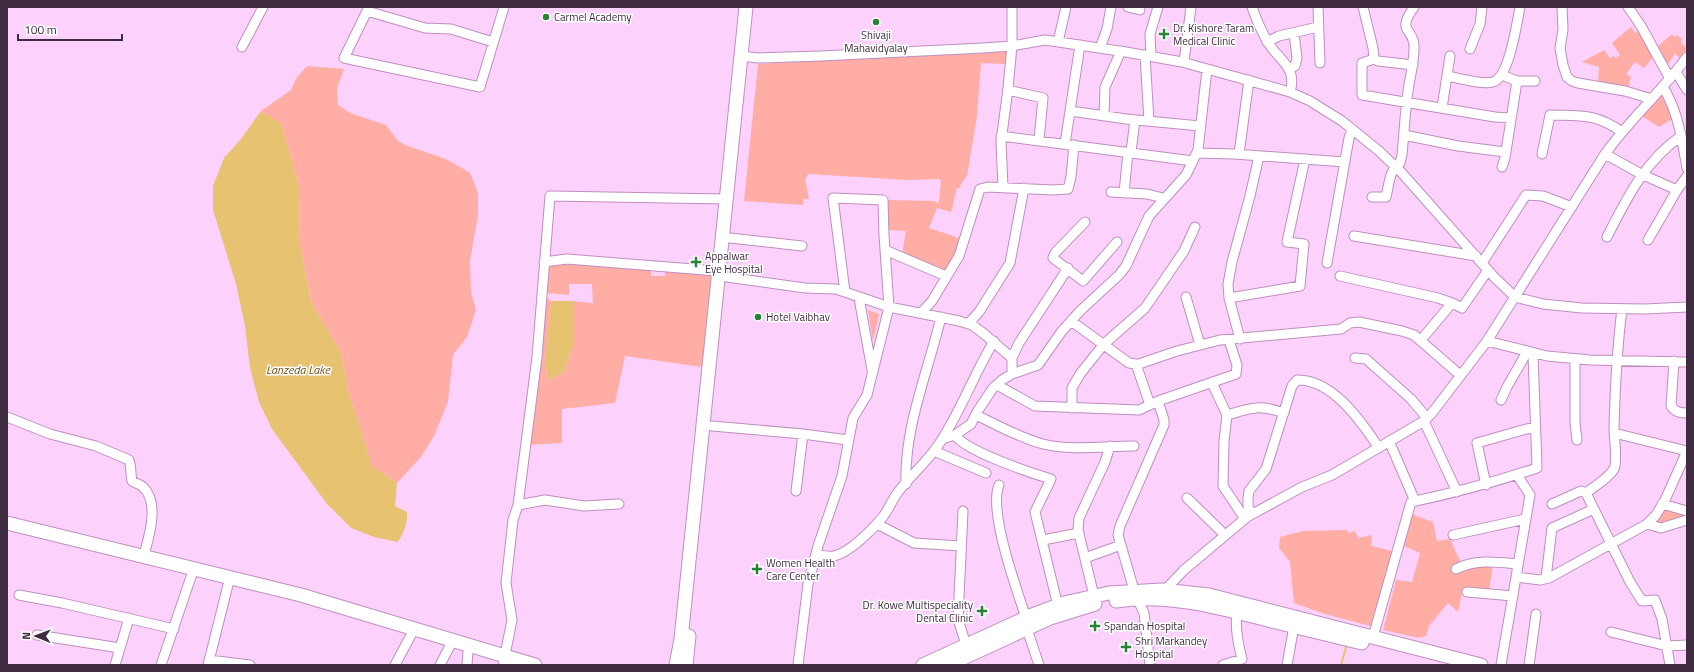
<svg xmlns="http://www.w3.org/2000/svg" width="1694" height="672" viewBox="0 0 1694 672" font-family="'Titillium Web',sans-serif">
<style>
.green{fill:#ffada5}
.water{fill:#e7c270}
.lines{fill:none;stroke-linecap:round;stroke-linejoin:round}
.stream{stroke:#e7c270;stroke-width:2}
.minor-casing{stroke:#bf8ec0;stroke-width:11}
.highway-casing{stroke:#bf8ec0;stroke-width:15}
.minor{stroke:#fff;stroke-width:9}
.highway{stroke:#fff;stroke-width:13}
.poi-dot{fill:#268435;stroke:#fff;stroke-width:1.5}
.labels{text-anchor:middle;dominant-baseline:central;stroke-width:3;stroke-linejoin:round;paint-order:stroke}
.poi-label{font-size:11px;fill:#3f2b3f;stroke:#fff;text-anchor:start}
.water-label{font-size:12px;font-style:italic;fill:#6d5415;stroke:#fff}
</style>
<rect width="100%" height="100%" fill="#fcd2fc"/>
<path class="green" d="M1631,27L1635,33L1640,30L1654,56L1644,68L1635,62L1626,74L1631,77L1628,88L1598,84L1599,67L1582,62L1604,50L1610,58L1613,56L1616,58L1620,55L1612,43Z
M1672,34L1675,37L1677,35L1682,39L1681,43L1687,48L1680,59L1675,53L1666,68L1655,49Z
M1005,51L1007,52V64L981,63L977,116L967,176L961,184L960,188H957L951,212L937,208L929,228L962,239L960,246L946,273L902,255L906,231L887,230L886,200L933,201L939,203L941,182L940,179L908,180L808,174L805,180L809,199H803V205L744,201L758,64Z
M307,66C320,68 331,67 344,69L337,88L338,105L350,113L386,125L398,141L405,145L446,159L470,173L478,193V215L470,261L471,292L476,310L467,337L453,355L448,402L434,436L421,457L397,483L372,466L349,394L341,352L311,302L300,244L299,185L281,123L261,111L291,90L297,77Z
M1664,92L1674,118L1659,127L1642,116Z
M567,263L651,270V276H665V271L716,275L702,367L625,356L615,403L562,409V443L528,445L546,297L551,301L545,361L548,380L564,372L573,346V301L593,303L592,284H569V295L546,293L549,264Z
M868,310L879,314L873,341Z
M1664,507L1686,514L1669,523L1653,524Z
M1411,514L1433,522L1437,541L1450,539L1461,563L1493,564L1489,590L1470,589L1462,592L1458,612L1448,603L1429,626L1426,636L1419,638L1383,630L1396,580L1412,582L1420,553L1404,546Z
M1347,530L1348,533L1355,531L1358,538L1372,535L1371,546L1392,551L1374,627L1325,614L1294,603L1290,562L1279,548L1280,537L1303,531Z"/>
<path class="water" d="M261,111L281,123L299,185L300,244L311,302L341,352L349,394L372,466L397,483L395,506L407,512C408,523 404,532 398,542L374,537L351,528L327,504L272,429L259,402L250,368L245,326L236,284L213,210V186L224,158L241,139Z
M551,301H573V346L564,372L548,380L545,361Z"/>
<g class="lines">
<path class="stream" d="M1341,665L1347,644"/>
<g class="minor-casing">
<path id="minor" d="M369,7L344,58L480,87L504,7
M1128,7L1140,10
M1252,7C1256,19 1261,30 1267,41C1278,60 1298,67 1290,92
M1318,7L1320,63
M1363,7L1373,48L1374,59L1378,61L1413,65
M1562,7L1563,30L1560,48L1563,65L1567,77L1572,81L1578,83L1625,91L1652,99
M1628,7L1641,26L1670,79
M367,11L425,28L451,29L493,42
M1058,42L1066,7
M1267,42L1279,36L1318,27
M242,47L263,7
M1100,48L1107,29L1111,7
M1470,49L1480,24L1482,7
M1145,55L1149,121
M741,56L758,58L821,56L983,48L1012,46L1045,40L1126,52L1182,62L1290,92L1310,101L1342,121L1379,151L1401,172L1494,277L1515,297L1543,304L1582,308L1645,309L1687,307
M1151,56L1150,34L1158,7
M1374,59L1362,63V95L1495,117L1511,118
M1184,62L1191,7
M1289,69L1295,66L1297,58L1294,33
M1676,72L1687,90
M1447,76C1459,78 1482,85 1493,82C1509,78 1517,23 1520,7
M1517,81H1535
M1663,87C1678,111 1682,140 1687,168
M1008,90L1043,98L1039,140
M1442,108L1450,56
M1071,111L1126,119L1200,126
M1104,116L1105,87L1121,51
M1404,135L1458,146L1505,152
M1001,136L1193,161
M1065,144L1080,45
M1131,152L1135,120
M1197,153L1234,154L1345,162
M1239,154L1249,80
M1542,154L1550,115C1581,116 1595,113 1622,132
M1605,154L1641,174L1677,190
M1502,167L1505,158L1517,81L1502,75
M1003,187L1001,142L1008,88L1012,46V7
M1111,192L1147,194L1163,198
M1124,193L1128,152
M1372,197H1386C1389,185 1389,170 1400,163L1402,155C1404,134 1405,112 1408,91C1410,77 1414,63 1414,48C1415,27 1395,34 1414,7
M1085,222L1055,253L1053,258L1083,281L1117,242
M1354,236L1476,256
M1607,237C1627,198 1644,162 1681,136
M730,238L802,246
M1648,240L1677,190L1687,176
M885,250L946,276
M544,262L567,259L718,271
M1327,263L1349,138L1352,130
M1482,263L1526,195L1543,196L1572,207
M1340,276L1438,298L1452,303
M727,277L805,288L836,289L889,307L959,321L972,325L983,333L1012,358
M1186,297L1200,345
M859,298L872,370
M1229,298L1300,286L1304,244L1287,242L1305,159
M921,313L932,301L959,256L980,189L988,187L1053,190L1068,189L1071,177L1074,145
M1071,321L1129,363L1136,364L1150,405
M968,324L979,312L1010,263L1024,188
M1240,339L1229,298L1228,284L1232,262L1250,196L1259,156
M1421,340L1452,303L1462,308L1488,270
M1487,341L1547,356L1590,360L1687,362
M1355,358L1366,359L1411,399L1427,418
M1575,359V423L1577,440
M1674,361L1671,406C1675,412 1680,413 1687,413
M1136,365L1177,351L1220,340L1341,329L1350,323L1359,322L1402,331L1414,335L1460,375
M1012,374V358L1019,343L1068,268
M1212,383L1227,415L1224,441L1223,486L1245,519
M997,385L1035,406L1139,410L1158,401L1236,374L1237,365L1229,340
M1501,400L1507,387L1527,352
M1072,408V388L1080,374L1104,344L1145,308L1184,251L1195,227
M976,415C997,425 1020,438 1043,444C1072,451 1105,446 1134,446
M1227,415C1252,408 1259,404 1284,413
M7,417L50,434L96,446L129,460C132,468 130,473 132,481C135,483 140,484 143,487C160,503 149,536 144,555
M1424,421L1457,492
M712,426L803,434L848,440
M955,435C965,451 1031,473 1051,479L1035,512L1058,606
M942,439L955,435L971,424L977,412L993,388L1002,380L1012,374L1038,365L1062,331L1080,311L1119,275L1126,266L1149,216L1186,175L1198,150L1207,69
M1389,441L1415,501
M934,451L986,473
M906,484C904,427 928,372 941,317
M999,485C988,511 1017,590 1026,618
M1486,485L1477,443L1526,429L1535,428
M796,491L803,434
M1586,493C1595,486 1609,478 1614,469C1618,460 1614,439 1614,429C1615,389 1617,349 1622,309
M1187,498L1225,535
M619,504L584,506L545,500L518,505L537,357L550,196L726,199
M1552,504L1581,491L1586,493L1630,582L1642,601L1655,600L1662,619L1670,665
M1662,504L1687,511
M963,511L958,619L966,645
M1252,514L1248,507V498L1249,491L1266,469L1292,386L1297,380C1332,379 1361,421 1379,448
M877,524L914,543L961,546
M1647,524L1661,528L1687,520
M1453,535L1525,519
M1043,540L1079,533
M816,555C821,555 828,557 834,556C849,553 872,530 882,518C888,511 892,500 898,492C911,475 927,462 939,444C961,411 974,374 994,341
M1085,558L1121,545
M1456,569C1476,559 1496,562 1517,564
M1516,577L1540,580L1549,578L1647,524L1656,515L1665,500L1687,451L1614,433
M1546,578L1552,528L1594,509
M1134,590L1118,535L1120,526L1164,425V420L1158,401
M1165,590L1184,570L1247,517L1302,487L1332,475L1424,421L1432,413L1487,341L1605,154C1630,119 1662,91 1687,57
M1467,592L1513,596
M19,595L62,603L174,629
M1094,596L1078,530L1079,518L1105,462L1110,446
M1138,600L1144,613L1150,665
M1027,629L1039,665
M1611,632L1667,646L1687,645
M37,635L120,648
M1373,637L1411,502C1454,493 1495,482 1537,468L1533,354
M209,660L250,665
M115,665L129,618
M161,665L194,568
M208,665L230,577
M395,665L411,635
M440,665L453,640
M467,665L468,652
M503,665L512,620L506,583L513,520L518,505
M798,665L808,584L818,546L842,476L853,418L867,395L889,307L884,235L883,200L833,198L845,292
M1223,665L1242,659C1238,643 1235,629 1237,612
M1287,665L1294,626
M1501,665L1530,495L1517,475
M1529,665L1536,614"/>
</g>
<g class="highway-casing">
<path id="highway" d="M7,523L301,595L535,665
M1116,601C1165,593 1217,607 1264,619C1296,627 1329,635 1362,643
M676,665L681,639L746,7
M686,665L689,636
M923,665L1032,615L1064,603L1109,593L1162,590L1209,595L1481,665
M948,665L1050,618L1095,604"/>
</g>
<use href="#minor" class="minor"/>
<use href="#highway" class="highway"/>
</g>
<g class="poi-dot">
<circle cx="546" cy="17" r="4"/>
<circle cx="876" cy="22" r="4"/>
<path d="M1162 28h4v4h4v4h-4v4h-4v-4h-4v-4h4z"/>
<path d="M694 256h4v4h4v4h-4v4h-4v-4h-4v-4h4z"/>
<circle cx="758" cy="317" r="4"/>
<path d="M755 563h4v4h4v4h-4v4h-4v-4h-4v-4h4z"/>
<path d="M980 605h4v4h4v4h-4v4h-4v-4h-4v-4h4z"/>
<path d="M1093 620h4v4h4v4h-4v4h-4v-4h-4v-4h4z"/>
<path d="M1124 641h4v4h4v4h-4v4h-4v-4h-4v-4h4z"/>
</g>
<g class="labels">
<g class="poi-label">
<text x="554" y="17">Carmel Academy</text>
<text x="1173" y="28">Dr. Kishore Taram<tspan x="1173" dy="13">Medical Clinic</tspan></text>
<text x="876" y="35" text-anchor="middle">Shivaji<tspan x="876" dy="13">Mahavidyalay</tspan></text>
<text x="705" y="256">Appalwar<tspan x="705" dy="13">Eye Hospital</tspan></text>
<text x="766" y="317">Hotel Vaibhav</text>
<text x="766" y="563">Women Health<tspan x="766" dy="13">Care Center</tspan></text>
<text x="973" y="605" text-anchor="end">Dr. Kowe Multispeciality<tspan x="973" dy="13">Dental Clinic</tspan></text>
<text x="1104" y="626">Spandan Hospital</text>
<text x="1135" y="641">Shri Markandey<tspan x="1135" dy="13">Hospital</tspan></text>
</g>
<g class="water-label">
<text x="298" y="369">Lanzeda Lake</text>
</g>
</g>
<rect width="1694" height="672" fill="none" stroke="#3f2b3f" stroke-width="16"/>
<g transform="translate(36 636) rotate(271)" stroke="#ffffff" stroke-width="3" paint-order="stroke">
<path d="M0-3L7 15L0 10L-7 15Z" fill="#3f2b3f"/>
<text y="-6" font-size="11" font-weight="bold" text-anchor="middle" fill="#3f2b3f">N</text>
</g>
<path d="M18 34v6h104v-6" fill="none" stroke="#3f2b3f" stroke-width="2"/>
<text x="24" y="34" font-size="12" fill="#3f2b3f" stroke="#ffffff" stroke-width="3" paint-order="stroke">100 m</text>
</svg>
